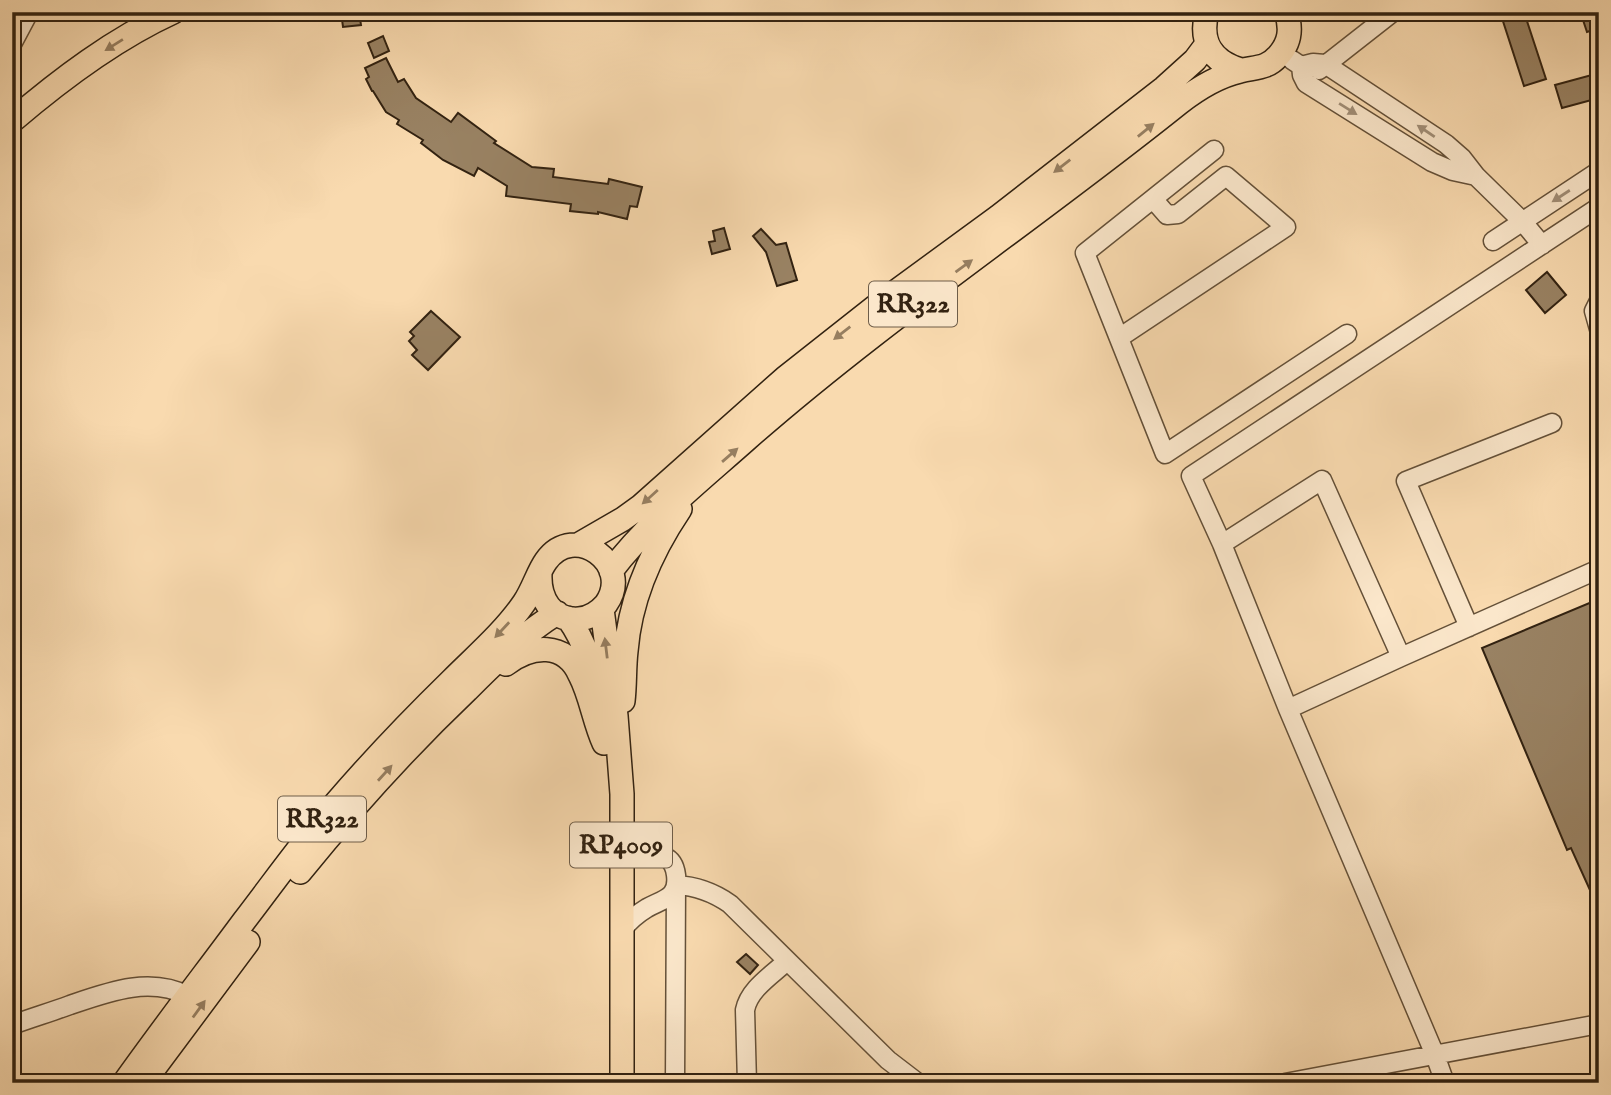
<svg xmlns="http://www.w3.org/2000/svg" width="1611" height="1095" viewBox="0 0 1611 1095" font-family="'IM FELL English',serif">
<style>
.building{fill:#998263;stroke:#322211;stroke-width:2}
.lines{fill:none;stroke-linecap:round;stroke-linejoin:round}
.minor-casing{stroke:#645038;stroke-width:21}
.major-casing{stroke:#322211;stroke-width:26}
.minor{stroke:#fbe7cb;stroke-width:18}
.major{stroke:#f9daaf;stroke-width:23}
.oneway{fill:#967e60}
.oneway2{fill:#a18e77}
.labels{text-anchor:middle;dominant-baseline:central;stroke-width:6;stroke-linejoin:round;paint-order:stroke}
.shield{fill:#fbe7cb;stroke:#6e5d49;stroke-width:2}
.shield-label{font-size:26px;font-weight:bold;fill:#322211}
</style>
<rect width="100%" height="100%" fill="#f9daaf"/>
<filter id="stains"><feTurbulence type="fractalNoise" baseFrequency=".00286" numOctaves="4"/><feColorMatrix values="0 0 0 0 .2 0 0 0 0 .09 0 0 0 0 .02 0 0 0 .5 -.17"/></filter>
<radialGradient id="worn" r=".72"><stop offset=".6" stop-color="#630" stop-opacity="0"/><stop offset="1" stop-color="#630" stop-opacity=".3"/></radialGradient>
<path class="building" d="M341,12H359L361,25L343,27Z
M1500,12H1524L1546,79L1524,86Z
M1599,12V28L1587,32L1582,17Z
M383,36L389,51L374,58L368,43Z
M386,58L398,82L404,79L416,98L451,122L458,113L496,141L494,143L532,167L554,169L553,177L608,184L609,179L642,187L637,207L630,206L627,219L598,212V214L570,211L571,204L506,196L507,186L478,168L474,176L443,160L421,143L423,140L397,124L399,120L386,112L373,91H372L366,79L369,77L365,68Z
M1599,73V98L1562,108L1555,85Z
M724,228L730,249L712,254L709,242L715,241L713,231Z
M761,229L776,245L786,243L797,280L777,286L766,252L753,236Z
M1547,272L1566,295L1545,313L1526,290Z
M431,311L460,337L428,370L412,355L417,350L409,341L414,336L410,332Z
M1599,599V910L1571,848L1567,850L1482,648Z
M746,954L758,965L750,974L737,962Z"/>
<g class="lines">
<g class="minor-casing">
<path id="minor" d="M12,44L29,12
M1292,60L1301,66L1302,75L1306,83L1432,162L1453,171L1476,176
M1301,66L1313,63L1325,64L1446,144L1462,158L1476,176L1522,221L1542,245
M1319,70L1393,12
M1214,150L1085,253L1165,454L1347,334
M1493,241L1599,171
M1599,301L1594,311L1599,329
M1119,338L1286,227L1226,176L1178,214L1167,215L1153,199
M1222,544L1322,480L1401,657
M1469,627L1406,481L1552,423
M1288,709L1401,657L1599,569
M621,854C634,858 653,852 665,857C672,860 675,867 676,875C679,898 663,899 647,908C637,914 629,921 622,930
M12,1025C31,1018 51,1012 70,1005C108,992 150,976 188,996
M675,1083L676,885C697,886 713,892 730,904L888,1060L918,1083
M747,1083L745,1010C749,989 772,975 787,961
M1285,1083L1599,1024
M1445,1083L1435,1055L1288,709L1222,544L1191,476L1599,207"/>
</g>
<g class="major-casing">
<path id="major" d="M1207,12C1199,42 1212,62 1241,70
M12,121C61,79 114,39 173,12
M578,545L623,519L641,506L785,378L875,307L998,217L1164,88L1195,60L1207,44
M611,571C650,520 701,480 748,438C885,318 1037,217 1179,103C1197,89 1218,76 1240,71C1254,67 1267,69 1278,56C1290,43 1292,29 1286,12
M602,609L616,716L622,794V1083
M568,618C587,644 596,678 600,710
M506,664C531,645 565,641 580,675C591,696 594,721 604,743
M623,701C625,684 624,668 626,651C630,599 651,552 680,509
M300,872C352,808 407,747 467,690C495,662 523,634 557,613
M124,1083C163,1028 204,975 244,921C274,882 303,841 335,804C372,761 411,720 452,680C476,656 504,632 524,603C533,590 538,572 546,561C574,521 634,564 606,604C599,612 590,618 579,619C551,621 539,598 540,574
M143,1083L248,942"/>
</g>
<use href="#minor" class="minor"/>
<use href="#major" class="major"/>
</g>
<defs><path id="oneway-solid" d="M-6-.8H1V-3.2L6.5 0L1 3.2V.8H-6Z" transform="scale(1.75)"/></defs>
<g class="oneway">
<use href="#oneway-solid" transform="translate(114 45) rotate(148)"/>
<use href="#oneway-solid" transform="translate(1146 130) rotate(-39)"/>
<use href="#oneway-solid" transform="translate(1062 166) rotate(142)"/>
<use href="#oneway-solid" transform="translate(964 266) rotate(-36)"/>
<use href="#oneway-solid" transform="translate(842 333) rotate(142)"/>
<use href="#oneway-solid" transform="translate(730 455) rotate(-41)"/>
<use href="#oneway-solid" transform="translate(650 497) rotate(138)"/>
<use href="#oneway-solid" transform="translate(502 630) rotate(133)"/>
<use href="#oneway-solid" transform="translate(606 648) rotate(-97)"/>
<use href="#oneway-solid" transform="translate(385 773) rotate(-48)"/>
<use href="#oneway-solid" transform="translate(199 1009) rotate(-54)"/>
</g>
<g class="oneway2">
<use href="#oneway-solid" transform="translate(1348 109) rotate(32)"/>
<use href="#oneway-solid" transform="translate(1426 131) rotate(-146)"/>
<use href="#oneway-solid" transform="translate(1561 196) rotate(147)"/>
</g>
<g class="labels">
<g class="shield">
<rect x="869" y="281.5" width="88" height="45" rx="5"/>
<rect x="278" y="796.5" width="88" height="45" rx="5"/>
<rect x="570" y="822.5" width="102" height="45" rx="5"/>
</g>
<g class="shield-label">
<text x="913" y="304">RR322</text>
<text x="322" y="819">RR322</text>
<text x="621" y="845">RP4009</text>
</g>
</g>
<rect width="1611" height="1095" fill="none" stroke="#f9daaf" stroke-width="42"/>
<rect x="14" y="14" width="1583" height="1067" fill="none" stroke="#322211" stroke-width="3.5"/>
<rect x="21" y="21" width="1569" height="1053" fill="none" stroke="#322211" stroke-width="2"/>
<rect width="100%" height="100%" filter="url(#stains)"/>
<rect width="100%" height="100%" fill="url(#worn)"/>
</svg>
